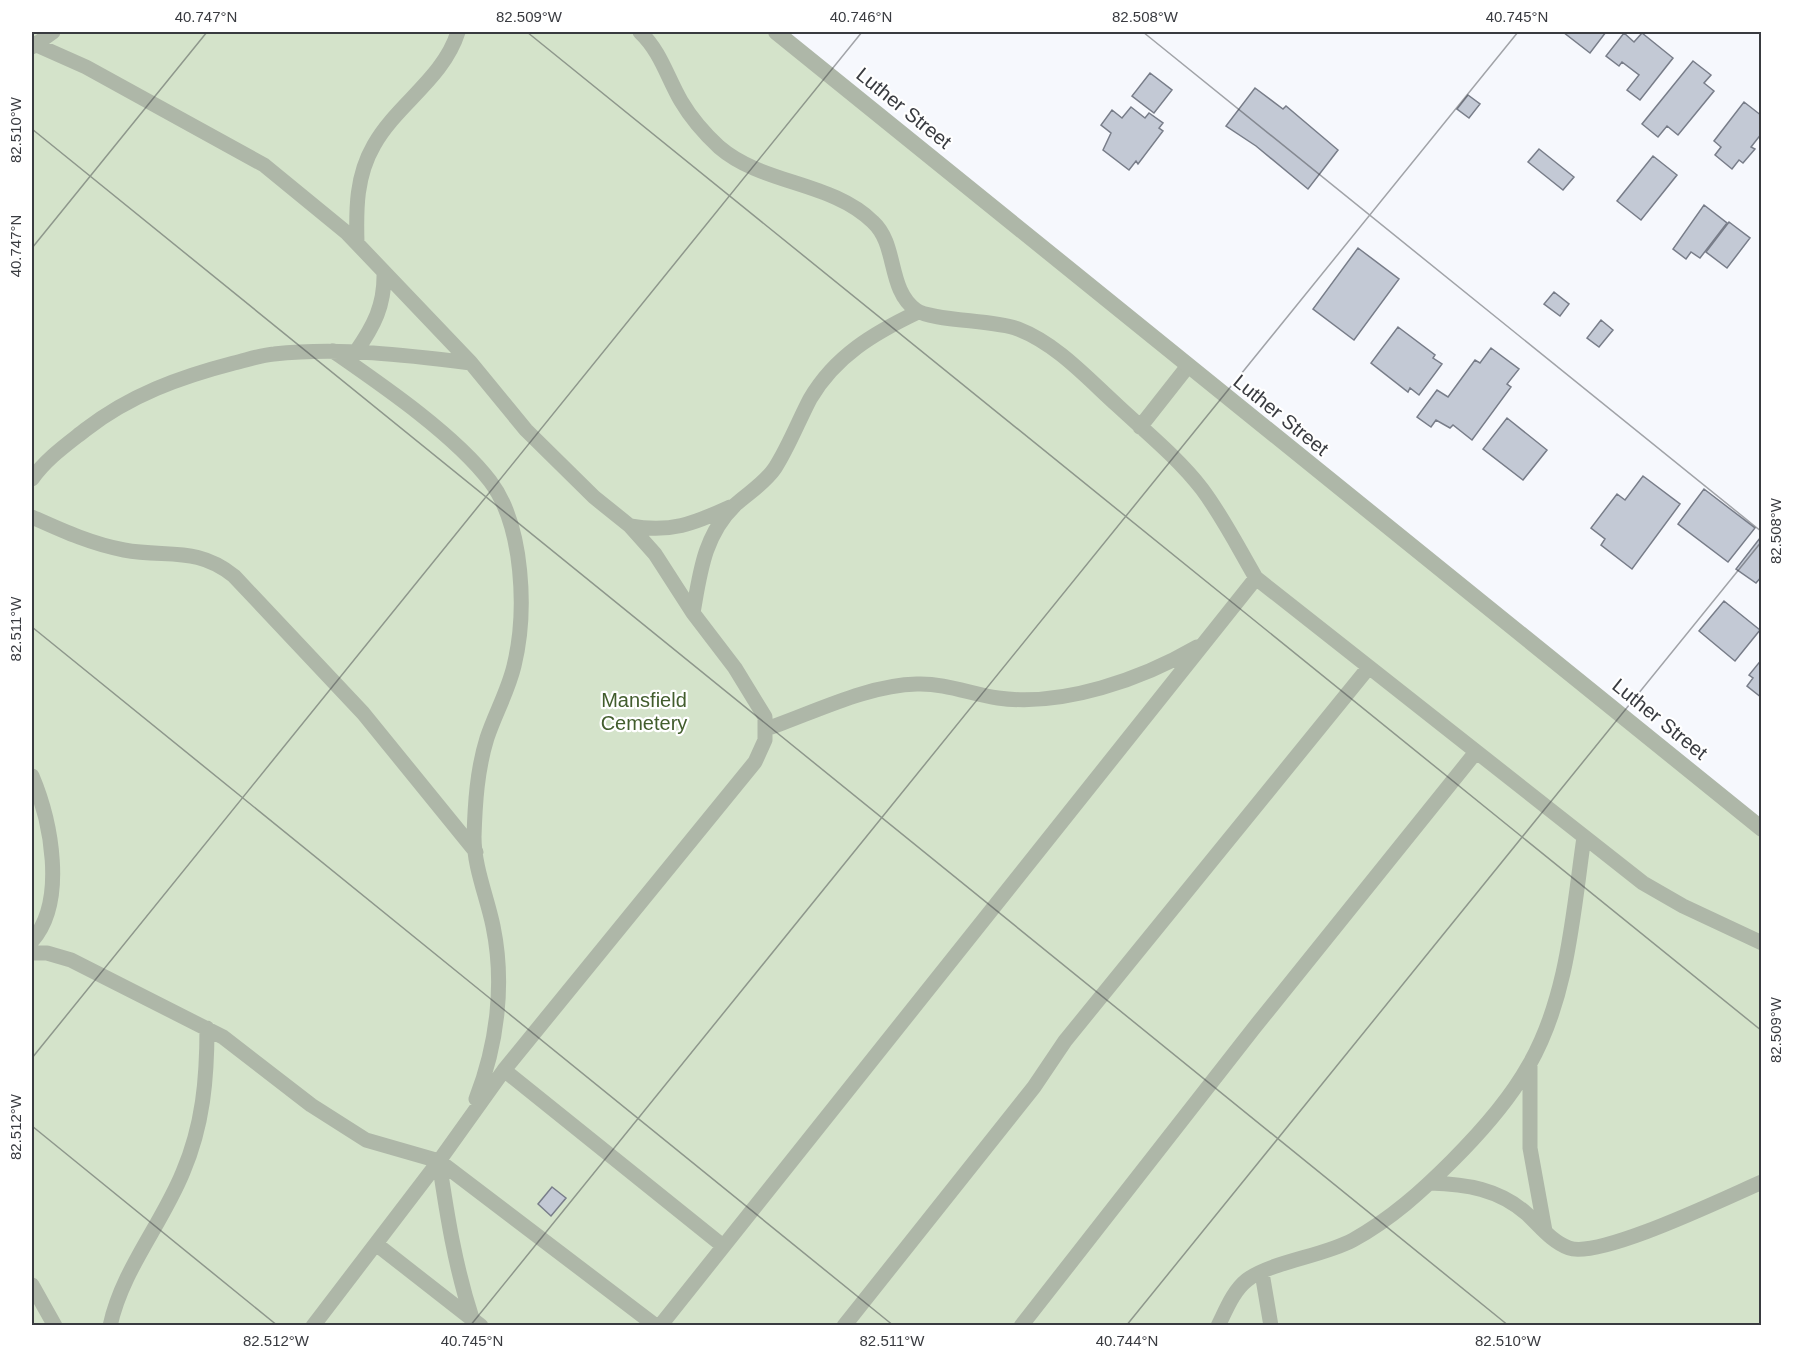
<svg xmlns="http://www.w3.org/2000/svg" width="1793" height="1357" viewBox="0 0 1793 1357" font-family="Helvetica,sans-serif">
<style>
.green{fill:#d4e3ca}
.building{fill:#c3c9d5;stroke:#787d89;stroke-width:1.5}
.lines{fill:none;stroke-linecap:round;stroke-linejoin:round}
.service{stroke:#aeb7a8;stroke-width:15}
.minor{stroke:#aeb7a8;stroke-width:16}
.ticks{fill:none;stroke:#393b40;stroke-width:1.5;stroke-opacity:0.45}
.labels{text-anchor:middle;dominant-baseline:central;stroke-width:4.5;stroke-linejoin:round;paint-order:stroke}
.street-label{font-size:20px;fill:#393b40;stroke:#fff}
.park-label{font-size:20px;fill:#425d2d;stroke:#fff}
.neatline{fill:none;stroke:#393b40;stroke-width:2}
.ticks-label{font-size:15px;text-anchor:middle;fill:#393b40}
</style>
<rect width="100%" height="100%" fill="#f6f8fd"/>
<path class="green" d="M32,32H779L1761,832V1325H32Z"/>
<path class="building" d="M1563,32H1606L1590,53Z
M1624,33L1634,42L1642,33L1673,58L1640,100L1627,90L1639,75L1622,62L1619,66L1606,56Z
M1693,61L1711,75L1704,83L1714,91L1678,135L1667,126L1658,137L1642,124Z
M1150,73L1172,90L1154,113L1132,96Z
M1255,88L1283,109L1286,106L1338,150L1308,189L1256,146L1226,126Z
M1468,95L1480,104L1469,118L1457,109Z
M1744,102L1762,116V133L1751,147L1755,149L1743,163L1739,160L1732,169L1715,155L1721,147L1714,141Z
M1131,107L1145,118L1149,113L1163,123L1159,128L1163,131L1138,164L1136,161L1129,170L1103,150L1111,133L1101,125L1112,110L1122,118Z
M1539,149L1574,177L1563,190L1528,162Z
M1653,156L1677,175L1641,220L1617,201Z
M1704,205L1727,223L1700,258L1691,252L1686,259L1673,249Z
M1729,222L1750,238L1727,268L1706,252Z
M1358,248L1399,279L1354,340L1313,309Z
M1554,292L1569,304L1560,316L1544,304Z
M1601,320L1613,330L1599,347L1587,338Z
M1398,327L1435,355L1433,358L1442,364L1419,395L1410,388L1408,392L1371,363Z
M1491,348L1519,369L1507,384L1511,387L1472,440L1453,425L1450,428L1436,420L1431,427L1417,417L1437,390L1448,397L1475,360L1480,363Z
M1507,418L1547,450L1523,480L1483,449Z
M1643,476L1680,504L1632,569L1601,545L1605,539L1591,528L1617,494L1625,500Z
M1704,489L1755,528L1728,562L1678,524Z
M1760,538L1762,576L1756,583L1736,569Z
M1724,601L1760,630L1735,661L1699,631Z
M1762,659V698L1747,686L1753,678L1749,675Z
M552,1187L566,1198L551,1216L538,1204Z"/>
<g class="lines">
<path class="service" d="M640,32C661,52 667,77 681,101C691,118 705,134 719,147C763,185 831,181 873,222C898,245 887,289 916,310C931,321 996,320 1018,329C1057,344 1088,379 1118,406C1147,433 1178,458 1202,489C1223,517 1239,549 1256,578L660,1326
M32,43L86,67L264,165L347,233L471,363L526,430L594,497L630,526L655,554L693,613L735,668L765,717V740L755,762L504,1070L439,1161L313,1326
M32,47L53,32
M357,243C356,209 356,176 374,145C397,104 443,79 458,32
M333,351C382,385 454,434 490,481C524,526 527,613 514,666C508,691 495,714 487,738C477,770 475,804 474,837C474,867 487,897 493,926C505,984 497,1045 476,1099
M355,353C374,326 385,305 384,272
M1140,427L1188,366
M32,479C46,459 66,445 85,430C130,395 180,377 234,363C247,360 261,355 274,354C340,347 406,355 471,363
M32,517C61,530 91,544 124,550C167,558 197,546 234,576L363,713L476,852
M630,526C671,533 693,524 730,507
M1256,578L1643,883L1683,906L1762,943
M693,613C700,573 704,535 735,505C748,493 764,484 775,468C789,446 798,422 810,399C835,356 874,333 918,312
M766,729C813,713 867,685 917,684C945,683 971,694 998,698C1063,707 1142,679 1197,647
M32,776C51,821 67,901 32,941
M32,953H47L71,960L223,1037L311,1105L366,1140L439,1161L656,1326
M1530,1064V1148L1545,1231
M504,1070L723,1246
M439,1161C447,1215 455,1266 472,1318
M1430,1183C1466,1184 1499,1189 1527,1214C1540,1226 1552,1242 1569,1248C1600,1259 1727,1197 1762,1182
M376,1244L481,1326
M1262,1273L1271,1326
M32,1285L55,1326
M110,1326C122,1270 162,1224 183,1172C203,1125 207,1079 207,1028
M844,1326L1034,1087L1065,1041L1369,667
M1021,1326L1254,1028L1476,752
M1218,1326C1226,1310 1233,1291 1247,1280C1270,1262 1324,1256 1353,1240C1391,1219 1422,1191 1452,1161C1481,1132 1509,1101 1529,1065C1568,997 1573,913 1584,837"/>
<path class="minor" d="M776,32L1762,829"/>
</g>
<path class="ticks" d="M527,32L1762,1031M1143,32L1762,532M1759,32L1762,33M32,129L1509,1326M32,248L207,32M32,627L894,1326M32,1058L862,32M32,1126L278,1326M470,1326L1518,32M1126,1326L1762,541"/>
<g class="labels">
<g class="street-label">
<text transform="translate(904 108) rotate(39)">Luther Street</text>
<text transform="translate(1281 415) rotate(39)">Luther Street</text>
<text transform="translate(1660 719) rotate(39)">Luther Street</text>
</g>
<g class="park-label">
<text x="644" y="700">Mansfield<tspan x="644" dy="23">Cemetery</tspan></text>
</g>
</g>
<rect width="1793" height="1357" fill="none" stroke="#ffffff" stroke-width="66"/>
<rect x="33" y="33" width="1727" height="1291" class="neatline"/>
<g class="ticks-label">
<text x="206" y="22">40.747°N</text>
<text x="529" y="22">82.509°W</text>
<text x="861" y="22">40.746°N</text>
<text x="1145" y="22">82.508°W</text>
<text x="1517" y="22">40.745°N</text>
<text transform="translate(16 130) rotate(-90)" y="5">82.510°W</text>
<text transform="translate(16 246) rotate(-90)" y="5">40.747°N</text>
<text transform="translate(1776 531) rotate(-90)" y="5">82.508°W</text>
<text transform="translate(16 629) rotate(-90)" y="5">82.511°W</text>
<text transform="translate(1776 1030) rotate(-90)" y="5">82.509°W</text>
<text transform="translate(16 1127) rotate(-90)" y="5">82.512°W</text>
<text x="276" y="1346">82.512°W</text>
<text x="472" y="1346">40.745°N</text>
<text x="892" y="1346">82.511°W</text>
<text x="1127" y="1346">40.744°N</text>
<text x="1508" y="1346">82.510°W</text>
</g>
</svg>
